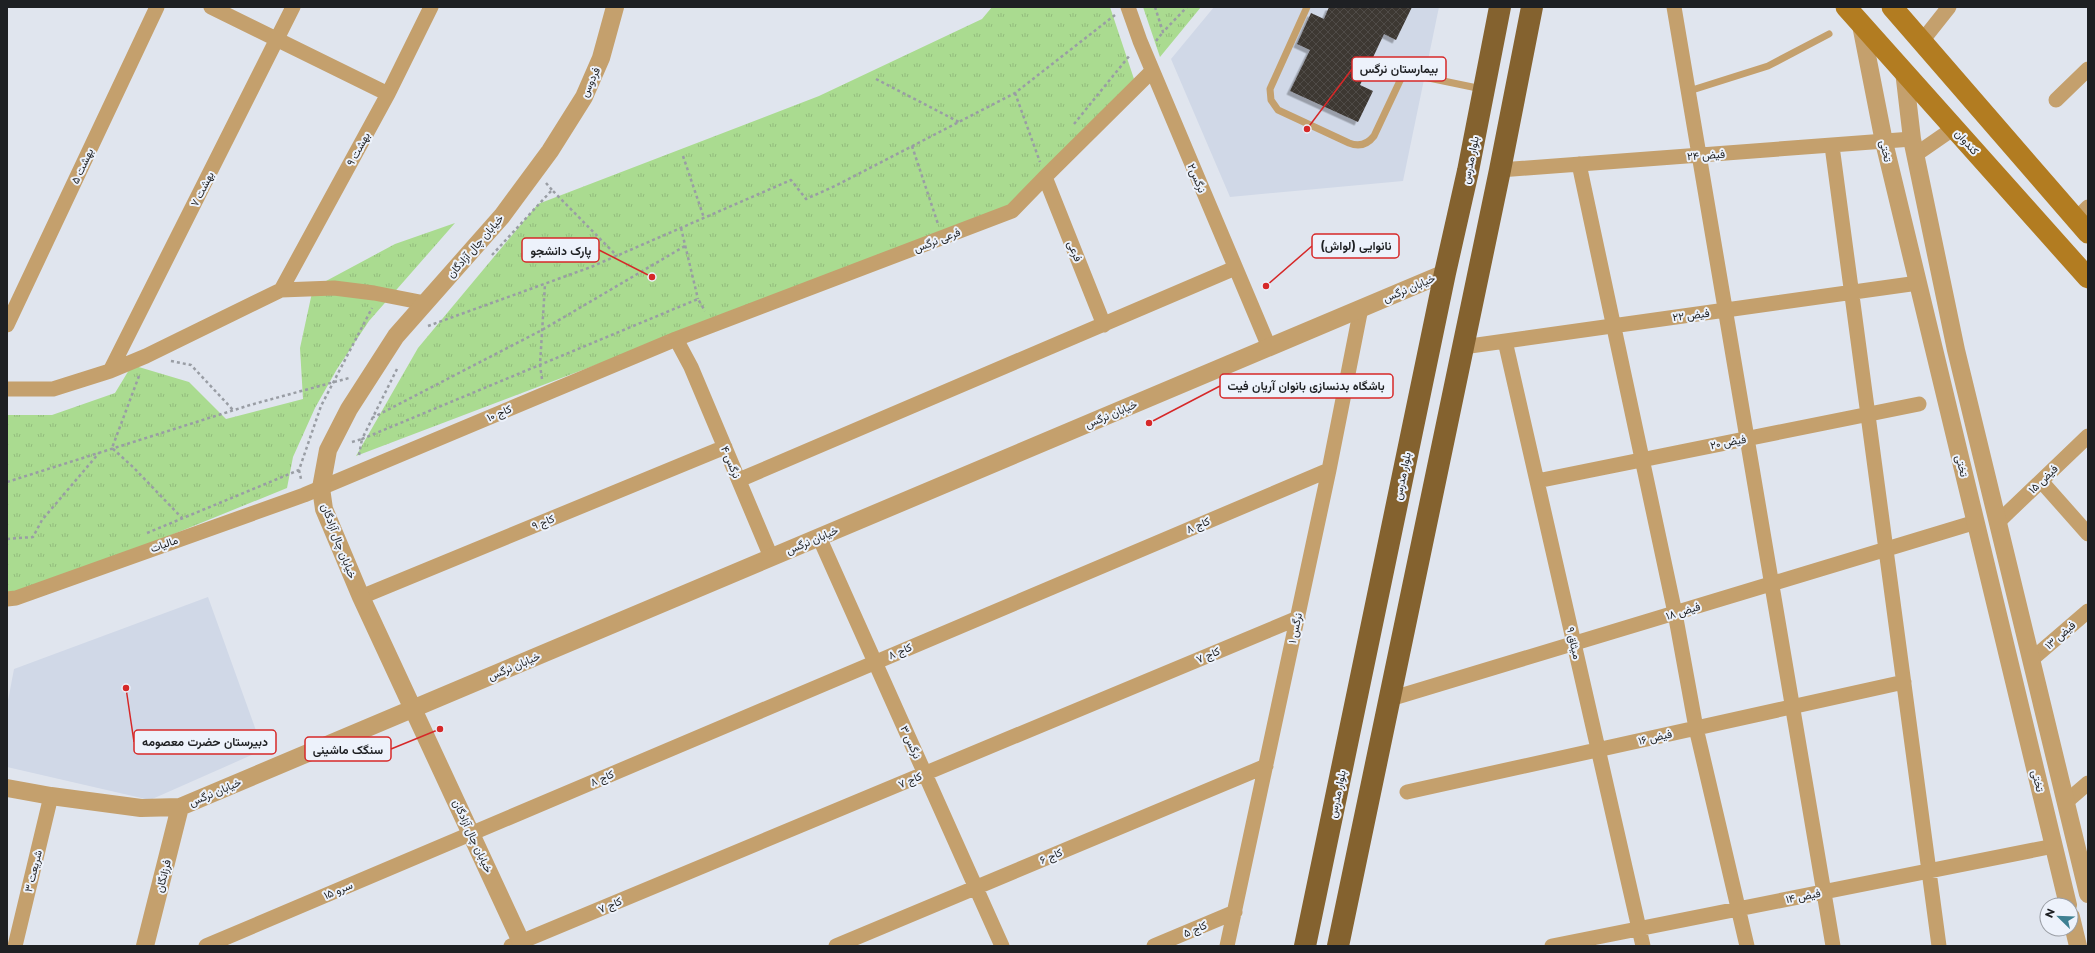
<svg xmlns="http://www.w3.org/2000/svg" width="2095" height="953" viewBox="0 0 2095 953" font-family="Montserrat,Vazirmatn,sans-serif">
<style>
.built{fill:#d0d8e7}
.grass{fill:url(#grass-tufts)}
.building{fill:url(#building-cross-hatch);filter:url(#shadow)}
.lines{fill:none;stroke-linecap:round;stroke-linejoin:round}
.path{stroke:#999da4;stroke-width:2.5;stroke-dasharray:3 3;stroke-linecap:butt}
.service{stroke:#c4a06d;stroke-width:7}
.minor{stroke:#c4a06d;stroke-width:15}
.tertiary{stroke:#c4a06d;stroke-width:18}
.secondary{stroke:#b27c21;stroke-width:21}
.trunk{stroke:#84622f;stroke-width:22}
.labels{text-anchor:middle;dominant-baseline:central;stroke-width:4;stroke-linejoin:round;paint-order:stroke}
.street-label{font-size:11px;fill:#1e2023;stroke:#edf2fb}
.leader{fill:none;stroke:#d62828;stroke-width:1.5}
.callout-dot{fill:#d62828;stroke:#edf2fb;stroke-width:1.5}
.callout{fill:#edf2fb;stroke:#d62828;stroke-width:1.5}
.callout-label{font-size:12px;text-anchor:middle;font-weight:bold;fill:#1e2023}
</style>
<defs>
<pattern id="grass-tufts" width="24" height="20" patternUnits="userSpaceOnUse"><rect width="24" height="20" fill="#aadb90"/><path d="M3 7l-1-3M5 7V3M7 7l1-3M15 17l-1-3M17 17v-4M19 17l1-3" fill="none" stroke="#92bc7c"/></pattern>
<pattern id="building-cross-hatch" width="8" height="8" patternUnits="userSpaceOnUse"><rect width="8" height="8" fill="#3d3732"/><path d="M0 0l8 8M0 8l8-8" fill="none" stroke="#504b47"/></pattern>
<filter id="shadow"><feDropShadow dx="-3.5" dy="3.5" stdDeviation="0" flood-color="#0004"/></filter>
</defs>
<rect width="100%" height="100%" fill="#e0e5ee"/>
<path class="built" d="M1214,7H1439L1403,181L1230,197L1171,59Z
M208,597L263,750L150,800L7,767V706L14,669Z"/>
<path class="grass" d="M992,7H1110L1135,82L1012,207L356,456L418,348L538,204L819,96L982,19Z
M1143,7H1201L1160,57Z
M455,223L369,321L337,369L315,408L293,457L287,488L16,598L7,596V415H52L115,393L132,365L189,382L226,419L303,399L300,348L313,288L395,244Z"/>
<path class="building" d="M1329,7H1412L1396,40L1384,34L1360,85L1373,91L1358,122L1290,91L1310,50L1297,44L1311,13L1324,19Z"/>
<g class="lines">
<path class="path" d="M1155,7L1163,32L1187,7
M1156,41L1163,32
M876,79L959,122
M1015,93L1040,162
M1074,124L1130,55
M912,146L938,224
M683,156L704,218
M546,183L552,190
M681,228L698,299
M492,255L552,190L617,256
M428,326L591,267L791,180L806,199L835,186L1015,93L1115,15
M171,361L191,365L234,411
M397,369L362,439L698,299L705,311
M139,376L112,448L133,467L182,518
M542,379L540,365L545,284
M372,418L542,330L685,246
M352,442L362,439L359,455
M299,470L301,479
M7,482L250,405L349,378
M147,533L299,470L321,406L372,308
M7,539L33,537L42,520L99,453"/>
<path class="service" d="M1307,7L1270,89L1271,100L1278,110L1349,143C1359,147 1367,145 1374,136L1406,68L1424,77L1482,89
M1689,91L1768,66L1829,34"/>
<path class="minor" d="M211,7L388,94
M1128,7L1140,41L1269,347
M1674,7L1833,946
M1922,41L1949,7
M2056,100L2088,69
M1832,146L1939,946
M1915,155L1954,128
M1579,164L1675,613L1696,728L1747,946
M1500,170L1912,139
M1045,177L1104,325
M2076,219L2088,207
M281,290L388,94L431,7
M7,325L157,7
M676,339L691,367L771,557
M1505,341L1643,946
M1463,347L1918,283
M110,371L293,7
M7,389H53L110,371L146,356L281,290L334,288L374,293L425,303
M739,480L1235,268
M1537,481L1919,404
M2041,481L2088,534
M1998,522L2088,436
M819,537L1002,946
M361,597L725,447
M7,599L16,598L304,495L676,339L1012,211L1045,177L1152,71
M2031,660L2088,611
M1390,699L1976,522
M1407,792L1904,682
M2066,802L2088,783
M15,946L51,796
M206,946L1329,470
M511,946L1298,618
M836,946L1266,766
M1154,946L1235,912
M1227,946L1329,470L1361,308
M1552,946L2054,846"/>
<path class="tertiary" d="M1861,25L1884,142L2068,905
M1904,71L1912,139L1956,350L2088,894
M7,788L51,796L141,808L180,807L1445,273
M2071,917L2078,946
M145,946L180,807
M523,946L361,597L324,509L321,488L328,450L349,409L396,336L502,216L550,151L584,97L601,58L615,7"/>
<path class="secondary" d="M1846,7L2088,278
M1892,7L2088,233"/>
<path class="trunk" d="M1305,946L1445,273L1468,171L1500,7
M1338,946L1500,170L1532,7"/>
</g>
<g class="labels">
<g class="street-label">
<text transform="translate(590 82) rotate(-65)">فردوس</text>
<text transform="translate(1967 142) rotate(48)">کندوان</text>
<text transform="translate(358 149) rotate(-61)">بهشت ۹</text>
<text transform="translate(1886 151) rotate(77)">تختی</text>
<text transform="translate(1706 155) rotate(-4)">فیض ۲۴</text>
<text transform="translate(1470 160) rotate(-78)">بلوار مدرس</text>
<text transform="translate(82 166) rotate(-65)">بهشت ۵</text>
<text transform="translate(1197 178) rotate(67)">نرگس۲</text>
<text transform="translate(202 189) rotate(-63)">بهشت ۷</text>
<text transform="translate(937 240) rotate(-21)">فرعی نرگس</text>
<text transform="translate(475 246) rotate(-49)">خیابان چال آزادگان</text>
<text transform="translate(1075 251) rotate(68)">فرعی</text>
<text transform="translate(1409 288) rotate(-23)">خیابان نرگس</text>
<text transform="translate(1691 315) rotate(-7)">فیض ۲۲</text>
<text transform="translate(499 413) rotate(-23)">کاج ۱۰</text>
<text transform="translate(1111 414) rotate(-23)">خیابان نرگس</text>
<text transform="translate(1728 442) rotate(-11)">فیض ۲۰</text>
<text transform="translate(731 462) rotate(67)">نرگس ۴</text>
<text transform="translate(1962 466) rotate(76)">تختی</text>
<text transform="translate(1402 476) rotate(-78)">بلوار مدرس</text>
<text transform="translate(2043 479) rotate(-44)">فیض ۱۵</text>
<text transform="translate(543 522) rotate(-22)">کاج ۹</text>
<text transform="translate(1198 525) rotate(-23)">کاج ۸</text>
<text transform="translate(812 540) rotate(-23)">خیابان نرگس</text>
<text transform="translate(339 541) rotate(69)">خیابان چال آزادگان</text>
<text transform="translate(164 544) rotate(-20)">مالیات</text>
<text transform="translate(1683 611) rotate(-17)">فیض ۱۸</text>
<text transform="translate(1295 628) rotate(-78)">نرگس ۱</text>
<text transform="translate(2060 635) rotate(-41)">فیض ۱۳</text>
<text transform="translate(1574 643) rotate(77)">میثاق ۹</text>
<text transform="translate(900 651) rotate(-23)">کاج ۸</text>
<text transform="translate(1208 655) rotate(-23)">کاج ۷</text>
<text transform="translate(514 666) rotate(-23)">خیابان نرگس</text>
<text transform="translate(1655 737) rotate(-13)">فیض ۱۶</text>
<text transform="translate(911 742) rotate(66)">نرگس ۳</text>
<text transform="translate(602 778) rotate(-23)">کاج ۸</text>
<text transform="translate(910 780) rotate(-23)">کاج ۷</text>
<text transform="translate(2038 781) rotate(76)">تختی</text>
<text transform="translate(215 792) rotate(-23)">خیابان نرگس</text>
<text transform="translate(1337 794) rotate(-78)">بلوار مدرس</text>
<text transform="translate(473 836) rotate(65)">خیابان چال آزادگان</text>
<text transform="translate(1051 856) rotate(-23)">کاج ۶</text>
<text transform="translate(33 871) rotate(-76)">شریعت ۳</text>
<text transform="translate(163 876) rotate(-76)">فرزانگان</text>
<text transform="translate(338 890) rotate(-23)">سرو ۱۵</text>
<text transform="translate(1803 896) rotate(-11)">فیض ۱۴</text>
<text transform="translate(610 905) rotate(-23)">کاج ۷</text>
<text transform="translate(1195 929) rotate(-23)">کاج ۵</text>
</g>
</g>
<path class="leader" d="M1307 129L1352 69M1266 286L1312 246M652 277L599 250M1149 423L1220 386M126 688L134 742M440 729L391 749"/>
<g class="callout-dot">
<circle cx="1307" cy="129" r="4"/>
<circle cx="1266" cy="286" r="4"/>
<circle cx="652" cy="277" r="4"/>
<circle cx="1149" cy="423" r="4"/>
<circle cx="126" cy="688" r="4"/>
<circle cx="440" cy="729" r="4"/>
</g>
<g class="callout">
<rect x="1352" y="57" width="94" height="24" rx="4"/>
<rect x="1312" y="234" width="87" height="24" rx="4"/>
<rect x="522" y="238" width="77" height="24" rx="4"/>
<rect x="1220" y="374" width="173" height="24" rx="4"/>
<rect x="134" y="730" width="142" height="24" rx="4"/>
<rect x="305" y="737" width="86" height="24" rx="4"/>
</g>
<g class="callout-label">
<text x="1399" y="73">بیمارستان نرگس</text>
<text x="1356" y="250">نانوایی (لواش)</text>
<text x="561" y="255">پارک دانشجو</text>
<text x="1306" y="390">باشگاه بدنسازی بانوان آریان فیت</text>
<text x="205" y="746">دبیرستان حضرت معصومه</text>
<text x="348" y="754">سنگک ماشینی</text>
</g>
<rect width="2095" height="953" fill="none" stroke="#1e2023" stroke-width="16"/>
<g transform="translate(2059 917) rotate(293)"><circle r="19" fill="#edf2fb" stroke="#9a9ea5"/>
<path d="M0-3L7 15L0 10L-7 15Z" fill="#3e8092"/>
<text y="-6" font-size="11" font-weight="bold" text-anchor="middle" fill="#1e2023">N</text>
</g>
</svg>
